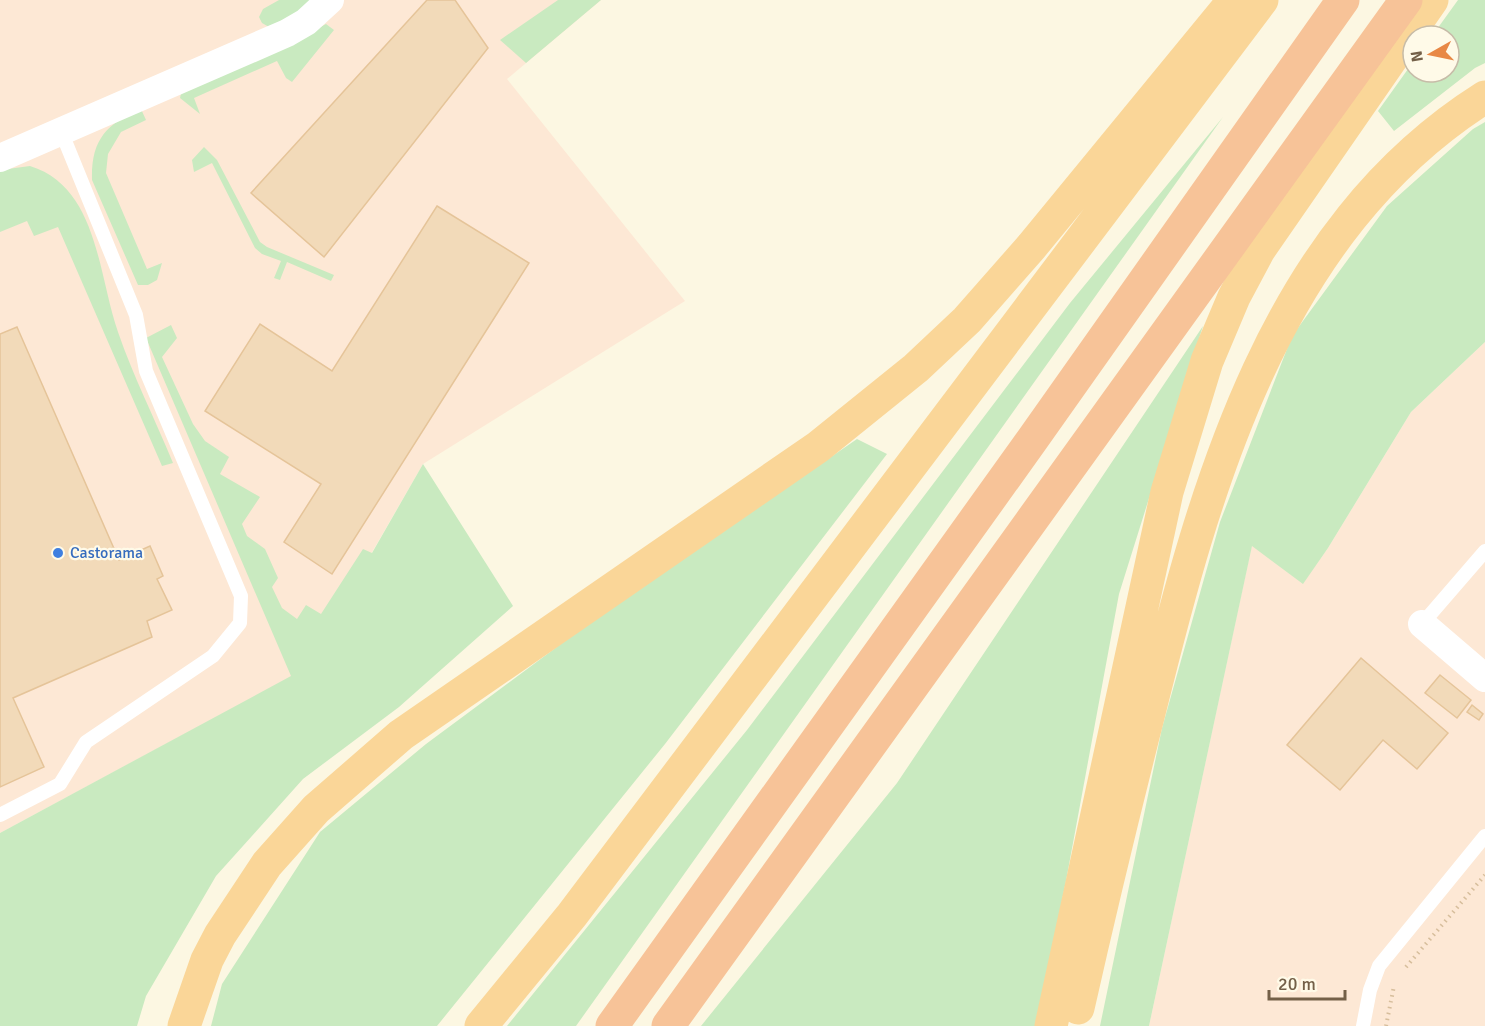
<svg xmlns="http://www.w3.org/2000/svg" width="1485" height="1026" viewBox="0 0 1485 1026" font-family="Signika,sans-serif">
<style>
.commercial{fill:#fde8d5}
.green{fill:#c9eac0}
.building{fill:#f2dab9;stroke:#e5c499;stroke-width:1.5}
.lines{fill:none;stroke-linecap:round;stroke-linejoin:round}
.path{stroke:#d7be9c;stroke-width:4;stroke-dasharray:1.5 4.5;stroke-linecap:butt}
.service{stroke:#fff;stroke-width:14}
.minor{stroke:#fff;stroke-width:28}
.trunk{stroke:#fad698;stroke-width:33}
.motorway{stroke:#f7c398;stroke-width:33}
.shop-dot{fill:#3f7fe0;stroke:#fffae8;stroke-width:2}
.labels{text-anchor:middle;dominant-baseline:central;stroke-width:4.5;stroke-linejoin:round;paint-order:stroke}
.shop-label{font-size:16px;fill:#366cbe;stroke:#fffae8;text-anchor:start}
</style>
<rect width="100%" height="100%" fill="#fcf7e2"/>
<path class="commercial" d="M0,0H601L507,79L685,301L423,464L304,670L0,833Z
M1485,342V1026H1149L1252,545L1303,583L1328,548L1411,412Z"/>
<path class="green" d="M279,0H313L308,7L269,27L262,23L259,17L263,9Z
M558,0H601L526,63L500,40Z
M1458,0H1485V63L1475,68L1394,131L1378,111L1413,62V72H1449V36H1432Z
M326,24L334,30L292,82L286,78L277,61L194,98L200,114L180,98L182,89L290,43Z
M141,109L146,120L121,132L108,154L106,173L147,269L162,263L157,280L148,285H138L92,180C91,140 106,124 141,109Z
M1223,117L576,1026H507L747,730L1070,303Z
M1485,122V342L1411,412L1328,548L1303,584L1252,546L1149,1026H1100L1162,728L1220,522L1292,336L1387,206L1473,129Z
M204,147L217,160L260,242L267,247L334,275L331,281L287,262L280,280L274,278L281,261L262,254L255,248L212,163L194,172L192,160Z
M30,166C98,187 98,275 118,332C133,376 155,419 173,463L162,466L58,227L34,236L27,221L0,232V170Z
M171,325L177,338L162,357L193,424L205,441L229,457L220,474L260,497L242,524L247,536L265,549L278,578L272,587L282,608L297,619L306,605L321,614L363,549L372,553L423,464L513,606L399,707L303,779L216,876L146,996L137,1026H0V833L291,676L146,338Z
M1203,326L1119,594L1066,881L1036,1026H701L897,783Z
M857,439L887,454L665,744L437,1026H211L222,984L320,832L426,744L581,629Z"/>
<path class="building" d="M427,0H455L488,48L324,257L251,193Z
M437,206L529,263L332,574L284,542L321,484L205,411L260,324L332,371Z
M17,327L119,560L150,546L163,576L157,579L172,610L147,621L152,637L13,698L44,767L0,787V334Z
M1361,658L1448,733L1417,769L1383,740L1340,790L1287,745Z
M1440,675L1471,700L1457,718L1425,693Z
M1472,705L1483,714L1479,720L1467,712Z"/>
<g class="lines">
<path class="path" d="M1406,967L1485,875
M1386,1026L1394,986"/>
<path class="service" d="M1422,624L1485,551
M0,815L60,784L86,742L213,656L240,623L241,596L146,371L136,315L61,131
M1363,1026L1370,990L1379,966L1485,836"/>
<path class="minor" d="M0,158L287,33L306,22L330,0
M1422,624L1485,678"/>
<path class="trunk" d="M1078,1008C1100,910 1124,811 1149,713C1205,486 1274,230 1485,97
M184,1026L207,960L220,935L267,864L316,809L401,735L818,447L916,368L967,320L1032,246L1234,0
M481,1026L572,915L1262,0
M1051,1026L1167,492L1207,361L1234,297L1259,250L1432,0"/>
<path class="motorway" d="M612,1026L1032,440L1343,0
M668,1026L1406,0"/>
</g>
<circle class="shop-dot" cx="58" cy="553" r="6"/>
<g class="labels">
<g class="shop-label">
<text x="70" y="553">Castorama</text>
</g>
</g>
<g transform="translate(1431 54) rotate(261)"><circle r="28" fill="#fffae8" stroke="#c7bca8" stroke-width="1.5"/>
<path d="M0-4.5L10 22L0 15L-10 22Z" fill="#e88845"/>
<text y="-9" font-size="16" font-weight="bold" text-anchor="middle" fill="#746048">N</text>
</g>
<path d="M1269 990v9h76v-9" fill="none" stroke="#746048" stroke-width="3"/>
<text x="1278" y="990" font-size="18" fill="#746048" stroke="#fffae8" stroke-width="4.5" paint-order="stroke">20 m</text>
</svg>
